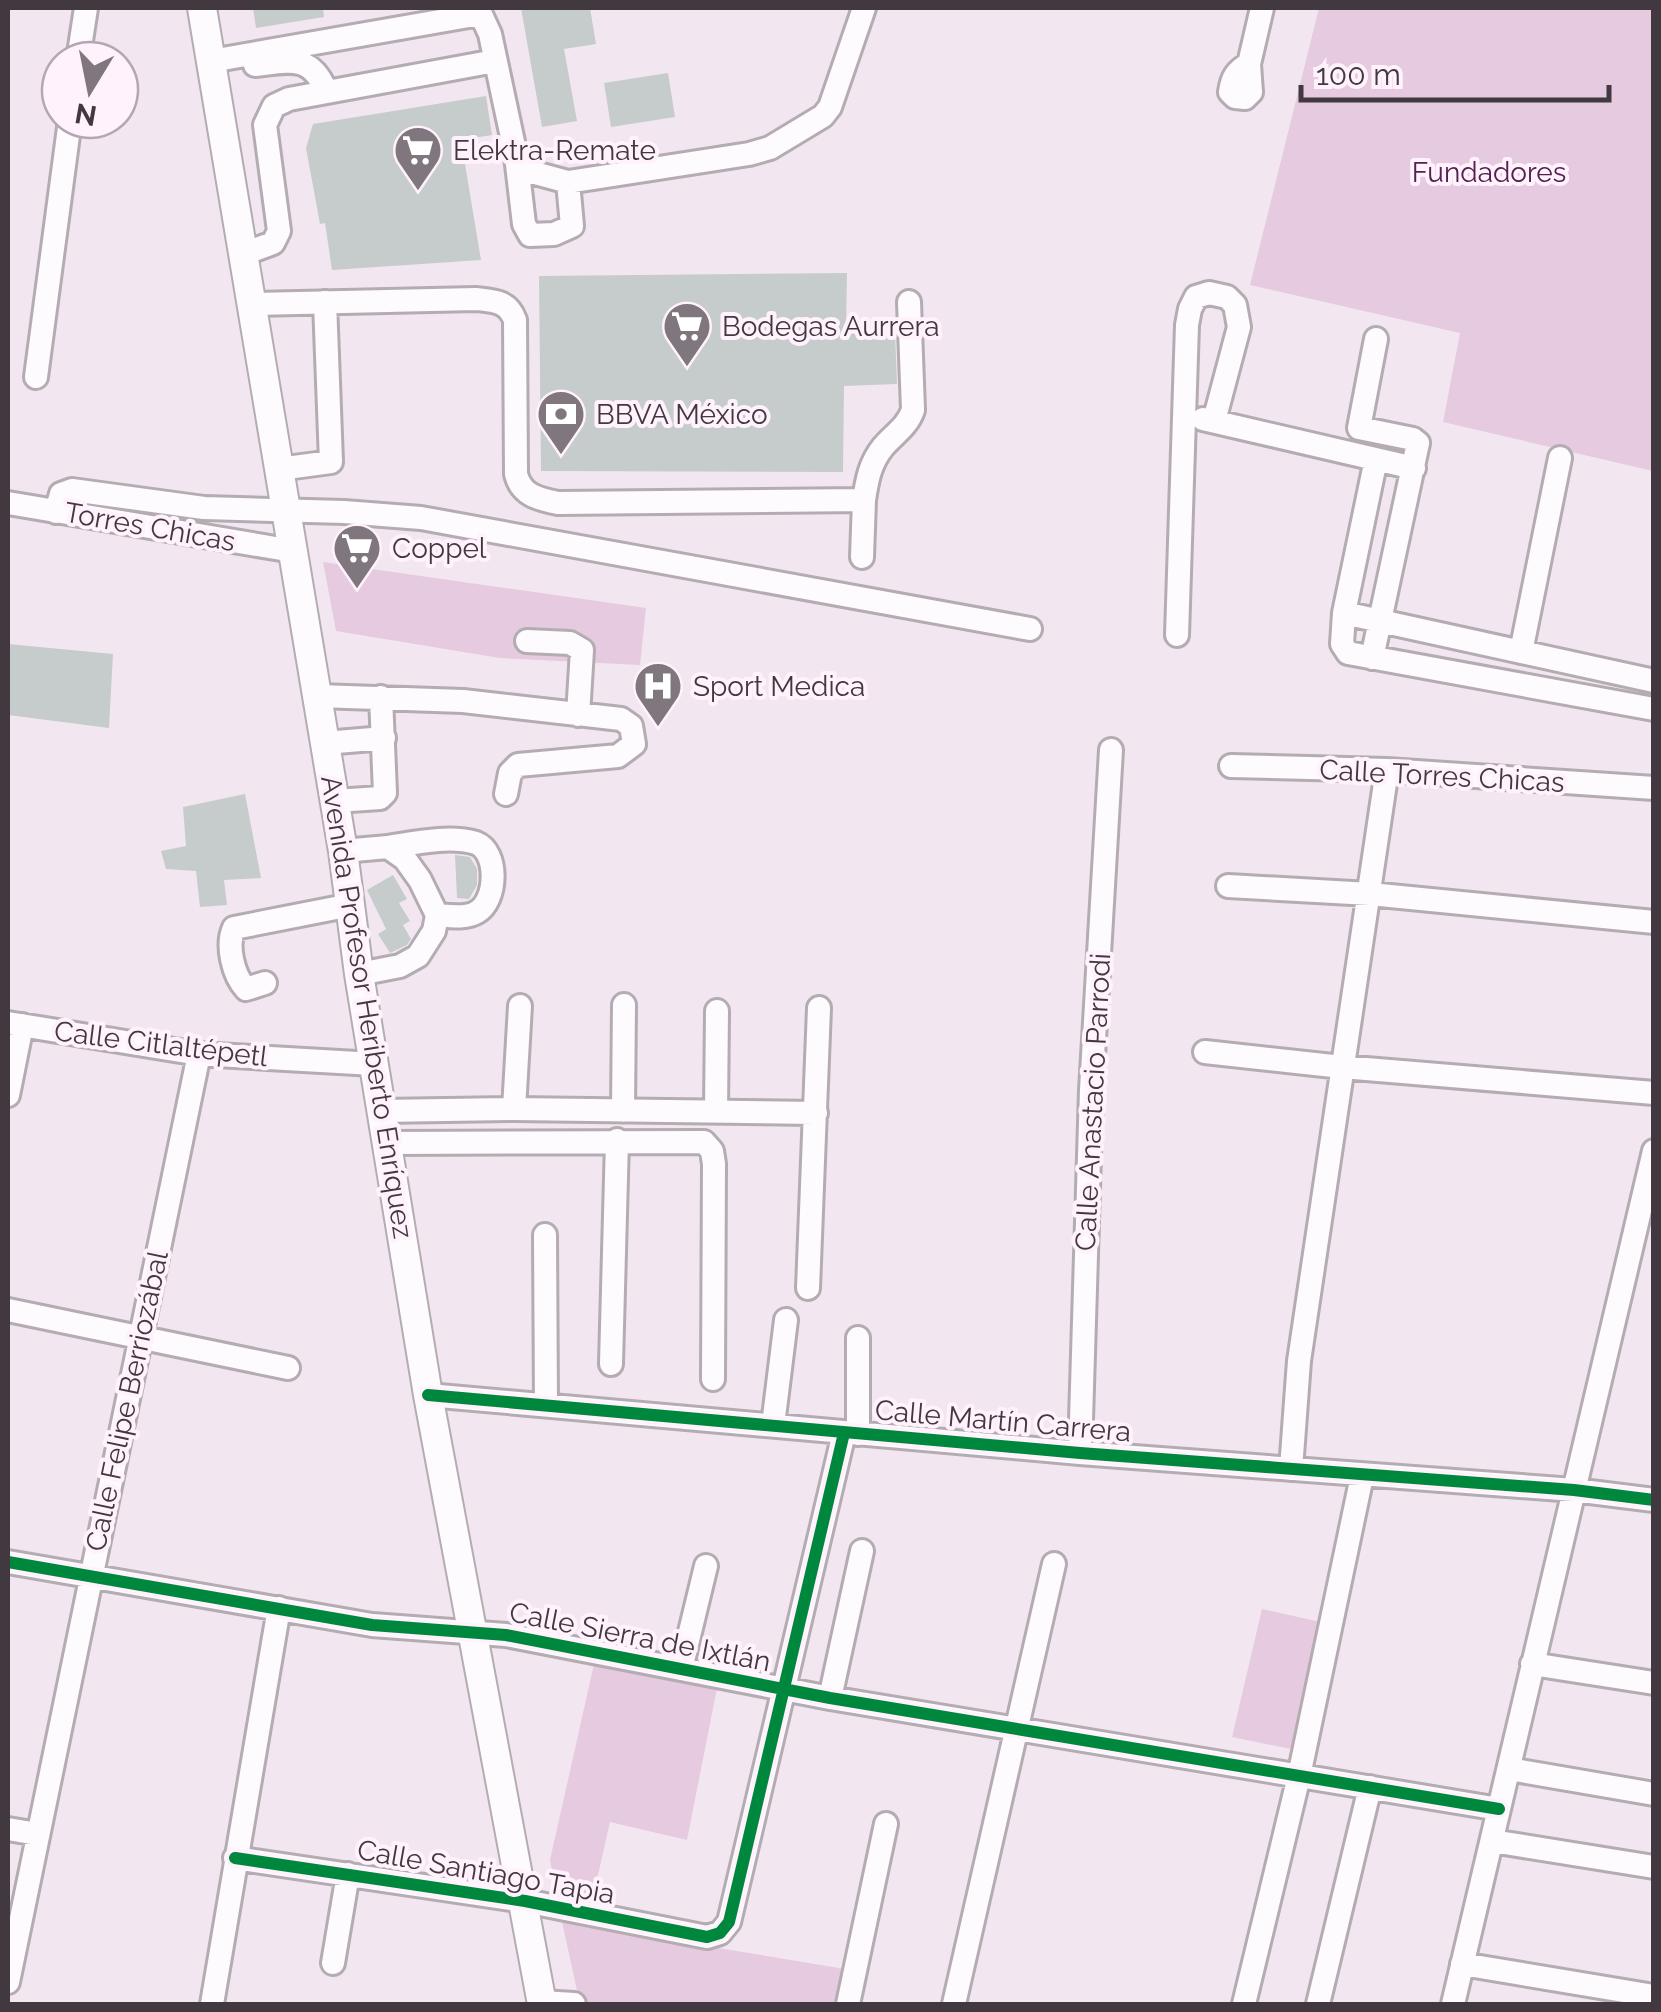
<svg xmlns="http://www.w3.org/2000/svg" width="1661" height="2012" viewBox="0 0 1661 2012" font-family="Raleway,sans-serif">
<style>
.green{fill:#e5cae0}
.building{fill:#c5cccb}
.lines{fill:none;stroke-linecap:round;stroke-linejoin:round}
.minor-casing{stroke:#b4acb2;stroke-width:28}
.major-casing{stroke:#b4acb2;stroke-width:32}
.minor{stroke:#fdfbfd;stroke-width:22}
.major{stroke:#fdfbfd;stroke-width:28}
.cycleway-casing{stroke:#fff2fc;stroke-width:19}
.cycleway{stroke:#00873e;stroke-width:12}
.labels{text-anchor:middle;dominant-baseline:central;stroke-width:8;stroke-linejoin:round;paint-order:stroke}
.poi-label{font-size:28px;fill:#423940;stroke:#fff2fc;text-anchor:start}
.park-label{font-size:28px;fill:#54214f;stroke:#fff2fc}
.street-label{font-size:28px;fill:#423940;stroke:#fff2fc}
</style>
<rect width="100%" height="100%" fill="#f2e7f0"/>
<path class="green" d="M1319,8H1653V471L1443,422L1460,333L1250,285Z
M323,562L646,608L640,665L500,658L336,631Z
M1262,1609L1325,1623L1296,1750L1232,1737Z
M594,1664L717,1688L687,1840L610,1822L593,1897L556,1892L550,1860Z
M562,1922L845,1969L838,2004H580Z"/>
<path class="building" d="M253,8H323L324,17L256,28Z
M521,8H590L596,44L564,49L577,121L542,127Z
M668,73L675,117L611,127L604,83Z
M486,96L492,135L461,140L481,260L332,270L325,223L320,224L306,148L313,124Z
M847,273L846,329L895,332L897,384L844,386L843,472L541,471L539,276Z
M8,644L113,654L109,728L8,715Z
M245,794L261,878L224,880L227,905L200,907L196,871L166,869L161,851L186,846L183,807Z
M455,855L470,857L477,869V885L469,899L457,898Z
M393,875L407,899L399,903L410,921L403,925L411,939L407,945L390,953L378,934L386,929L367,890Z"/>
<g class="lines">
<g class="minor-casing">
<path id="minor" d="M478,8L490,34L516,156L524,224L530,235L554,234L572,226L568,182
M78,60L86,8
M211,61L480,14
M1249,64C1236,71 1232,78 1230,92L1235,97L1245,98L1251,92L1249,64L1262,8
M255,65C290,61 311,54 326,91
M516,156L531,172L568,182L749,154L770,148L823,116L830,107L864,8
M243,254L273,243L279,231L265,125L274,106L289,99L495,61
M251,304L476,299C495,301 508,301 515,320L516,474C521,495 538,499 558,503L864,500L862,557
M36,377L70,120
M1203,419L1414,468
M1376,459L1344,613L1342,644L1348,653L1654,709
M279,469L331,462L325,302
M864,500C867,480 870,463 883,447C894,434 907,427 913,410L909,302
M8,503L293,551
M56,512L61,494L72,490L204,508L344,512L421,518L1030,629
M1344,613L1654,681
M1177,635L1187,325L1190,309L1196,297L1209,293L1227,297L1235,305L1239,327L1214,421
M527,641L570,643L582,650L578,715
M1521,652L1560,458
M1372,658L1418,443L1413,439L1359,428L1376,339
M318,696L463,701L621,719L631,726L634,744L618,756L518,765L510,773L506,794
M325,743L384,738
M1231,766L1387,770L1654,788
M335,801L380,798L385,793L381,697
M388,847C414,843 450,835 476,843C499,852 497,901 477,912C466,919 449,916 437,915
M343,851L388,847L405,859L420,880L437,915L434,931L418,956L400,966L359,974
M1228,886L1370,894L1654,922
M265,983L246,989C233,975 226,945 234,928L351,905
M8,1023L199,1054L374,1064
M1205,1052L1342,1067L1654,1093
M8,1095L22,1025
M514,1109L520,1006
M381,1111L514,1109L816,1113
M623,1111L624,1005
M716,1111L717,1011
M387,1143L704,1142L712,1151L714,1164L713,1379
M545,1235L546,1404
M808,1288L819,1008
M8,1310L288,1368
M611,1364L617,1140
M428,1395L1080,1453L1574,1490L1654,1500
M773,1425L786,1320
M858,1434V1338
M1080,1453L1091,1090L1111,750
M1291,1469L1299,1361L1387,770
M8,1562L372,1625L506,1635L830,1698L1499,1809
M1532,1664L1654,1683
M681,1669L706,1566
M830,1698L862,1551
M1509,1769L1654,1794
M8,1829L37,1834
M1492,1841L1654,1867
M235,1858L525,1901L707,1937L720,1933L729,1922L844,1433
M333,1963L348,1874
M1462,1964L1654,1996
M8,1982L199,1054
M541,2002L574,2004
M212,2004L279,1608
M848,2004L886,1824
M954,2004L1054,1564
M1244,2004L1299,1776L1362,1476
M1318,2004L1370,1787
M1453,2004L1654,1151"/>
</g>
<g class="major-casing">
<path id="major" d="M202,8L343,851L359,974L428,1395L542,2004"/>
</g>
<use href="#minor" class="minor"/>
<use href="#major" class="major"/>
<g class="cycleway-casing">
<path id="cycleway" d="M428,1395L1080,1453L1574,1490L1654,1500
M8,1562L372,1625L506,1635L830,1698L1499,1809
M235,1858L525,1901L707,1937L720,1933L729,1922L844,1433"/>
</g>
<use href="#cycleway" class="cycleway"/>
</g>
<defs>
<g id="supermarket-pin" transform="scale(2.5)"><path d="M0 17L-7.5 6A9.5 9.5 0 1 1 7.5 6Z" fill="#80767e" stroke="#fff2fc"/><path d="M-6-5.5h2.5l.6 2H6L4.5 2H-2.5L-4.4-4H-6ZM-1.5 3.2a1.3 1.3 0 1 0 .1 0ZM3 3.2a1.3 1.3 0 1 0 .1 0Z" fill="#fff"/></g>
<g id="bank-pin" transform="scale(2.5)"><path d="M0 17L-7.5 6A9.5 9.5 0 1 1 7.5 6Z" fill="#80767e" stroke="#fff2fc"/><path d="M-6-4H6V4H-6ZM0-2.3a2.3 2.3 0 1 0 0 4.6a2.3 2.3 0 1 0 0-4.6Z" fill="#fff"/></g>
<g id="hospital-pin" transform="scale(2.5)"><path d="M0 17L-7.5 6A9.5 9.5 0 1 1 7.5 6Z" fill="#80767e" stroke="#fff2fc"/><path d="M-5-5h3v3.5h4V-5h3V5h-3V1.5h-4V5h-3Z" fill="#fff"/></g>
</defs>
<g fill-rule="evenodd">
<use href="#supermarket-pin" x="418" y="150"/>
<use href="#supermarket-pin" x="687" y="326"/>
<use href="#bank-pin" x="561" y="414"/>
<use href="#supermarket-pin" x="357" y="548"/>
<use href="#hospital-pin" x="658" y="686"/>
</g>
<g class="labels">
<g class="poi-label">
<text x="453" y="150">Elektra-Remate</text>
<text x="722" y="326">Bodegas Aurrera</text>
<text x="596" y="414">BBVA México</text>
<text x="392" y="548">Coppel</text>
<text x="693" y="686">Sport Medica</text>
</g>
<g class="park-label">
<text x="1489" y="172">Fundadores</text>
</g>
<g class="street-label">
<text transform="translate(150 527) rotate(10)">Torres Chicas</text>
<text transform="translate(1442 776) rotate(3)">Calle Torres Chicas</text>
<text transform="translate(367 1007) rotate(81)">Avenida Profesor Heriberto Enríquez</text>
<text transform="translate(161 1044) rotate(7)">Calle Citlaltépetl</text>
<text transform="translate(1093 1102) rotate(-87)">Calle Anastacio Parrodi</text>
<text transform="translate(127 1401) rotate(-78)">Calle Felipe Berriozábal</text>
<text transform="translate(1003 1421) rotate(5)">Calle Martín Carrera</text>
<text transform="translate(640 1637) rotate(11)">Calle Sierra de Ixtlán</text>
<text transform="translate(486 1872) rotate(10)">Calle Santiago Tapia</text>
</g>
</g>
<rect width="1661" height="2012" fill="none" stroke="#423940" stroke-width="20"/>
<g transform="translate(90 90) rotate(190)"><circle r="48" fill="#fff2fc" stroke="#b3a8b1" stroke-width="2.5"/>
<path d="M0-8L18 38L0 25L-18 38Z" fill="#80767e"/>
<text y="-15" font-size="28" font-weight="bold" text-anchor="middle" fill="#423940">N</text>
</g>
<path d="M1301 85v15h308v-15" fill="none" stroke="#423940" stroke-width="5"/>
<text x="1316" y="85" font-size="30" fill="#423940" stroke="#fff2fc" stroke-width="8" paint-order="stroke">100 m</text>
</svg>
